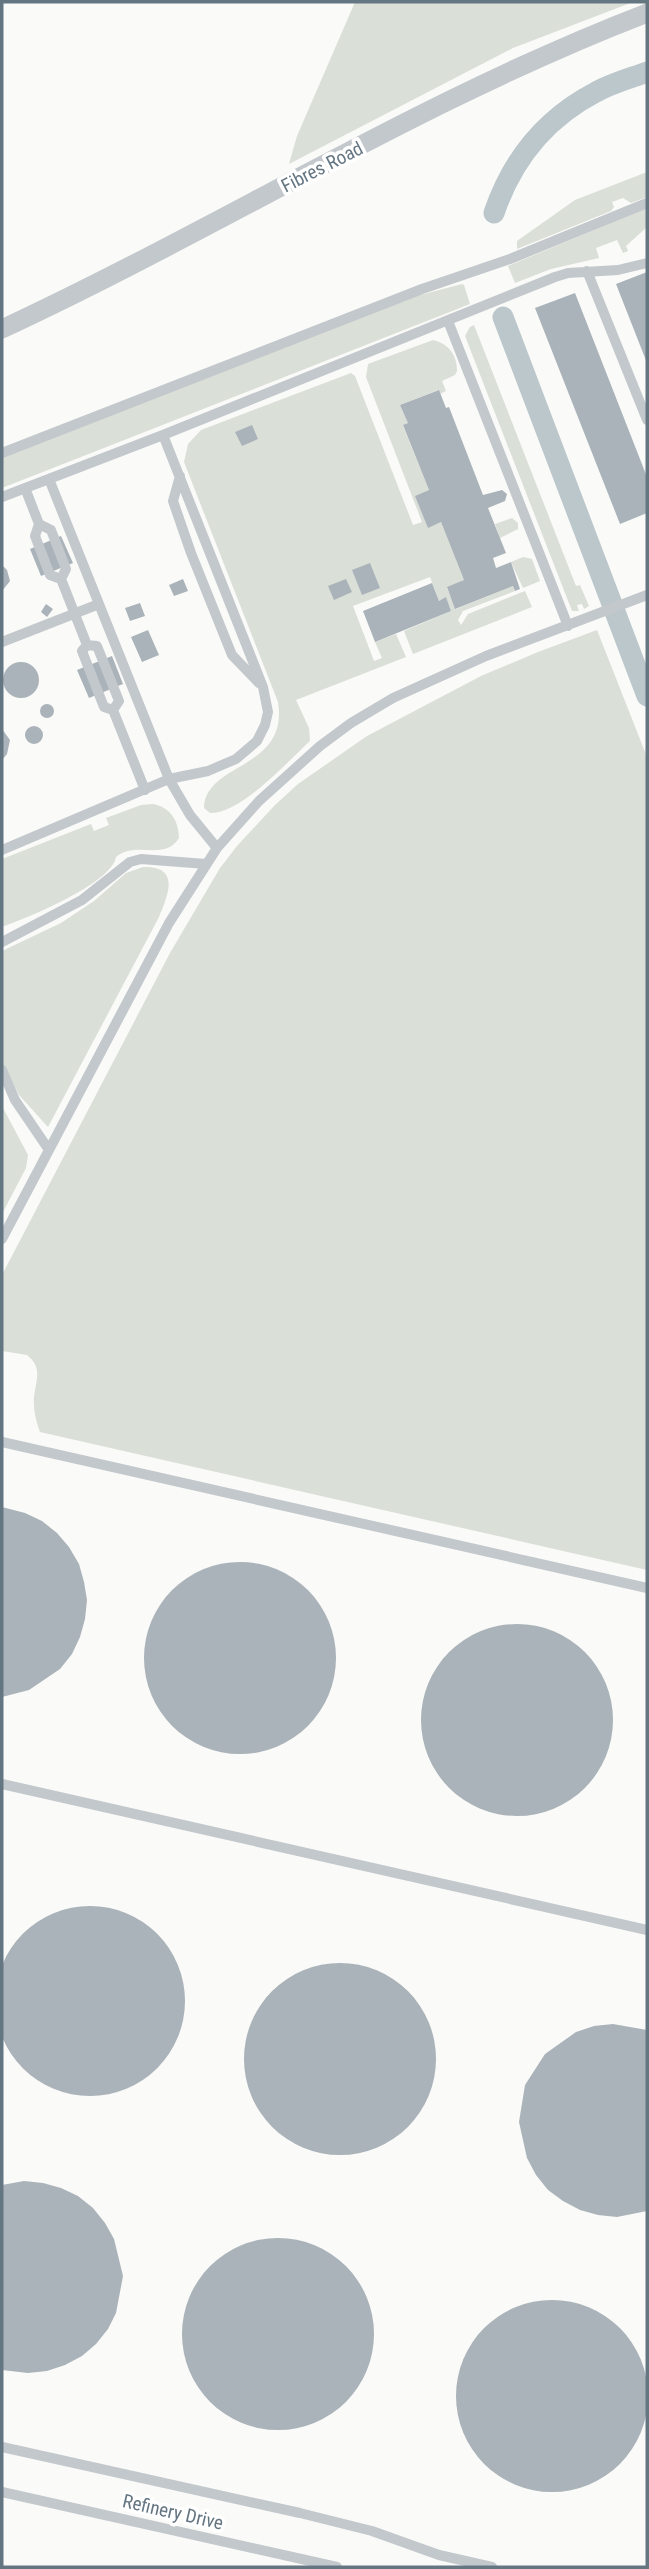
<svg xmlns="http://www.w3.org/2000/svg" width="649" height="2569" viewBox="0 0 649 2569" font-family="'Roboto Condensed',sans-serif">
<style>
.green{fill:#dadfd7}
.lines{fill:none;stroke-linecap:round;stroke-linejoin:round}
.canal{stroke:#bbc7cb;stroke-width:21}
.building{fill:#aab3b9}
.lane{stroke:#c3c8cc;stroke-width:10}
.street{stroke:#c3c8cc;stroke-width:19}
.labels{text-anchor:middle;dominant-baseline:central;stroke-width:7;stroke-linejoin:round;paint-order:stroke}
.street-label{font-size:19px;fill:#657683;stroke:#fff}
</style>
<rect width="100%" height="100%" fill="#fafaf8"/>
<path class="green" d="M355,2H633L513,48L289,164L297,136Z
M647,172V197L631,203L623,198L612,202L614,207L611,211L517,249V241L575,200Z
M647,208V227L626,246L628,251L623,253L617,240L596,248L599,258L551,269L515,283L508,266Z
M462,284L464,285L470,304L2,488V458L401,300Z
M474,325L576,586L580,585L589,606L584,609L582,604L577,605L579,611H572L465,336L470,327Z
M433,340C449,344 457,355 457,371L455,375L442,381L446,391L440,394L438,390L400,405L408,423L403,426L429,490L416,496L428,527L441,522L464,580L447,588L456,609L513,586L515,591L463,611L458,620L461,625L468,614L525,591L532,607L413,654L404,631L451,611L446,598L439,601L430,577L353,606L374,661L382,658L375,642L396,634L406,657L296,700L309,728L310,741C287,762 242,813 210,813L204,808C205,762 289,770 278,702L184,462L188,444L201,430L351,373L355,376L413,525L422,522L366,377L368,364Z
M512,518L518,523V529L500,538L495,524Z
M523,557L532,559L540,581L523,588L511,562Z
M597,630L647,757V1570L40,1432C36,1421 33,1409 34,1397C36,1379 43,1368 27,1355L2,1351V1275L170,953L220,868L237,846L275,805L298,784L367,736L481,676L538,652Z
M153,804C170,807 179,821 179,838C164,862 137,840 116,857C111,884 27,918 2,927V859L91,824L94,831L109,825L106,818L141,805Z
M143,867C181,866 168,895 159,917L48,1127L19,1095L2,1063V951L61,923L94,901L126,873Z
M2,1106L28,1155L26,1168L2,1214Z"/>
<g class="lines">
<path class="canal" d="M494,213C512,160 546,118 596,92C612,83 631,78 647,72
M503,317L647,696"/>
</g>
<path class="building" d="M647,272V363L616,284Z
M575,293L647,477V513L620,524L535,308Z
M439,390L446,408L449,407L483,495L502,490L507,494L505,501L488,508L506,553L493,558L496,568L511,562L520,589L515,591L513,586L455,609L447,587L464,580L441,522L428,528L415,496L429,490L403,425L408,423L400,405Z
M252,425L258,439L242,446L235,432Z
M61,536L73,563L41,576L30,549Z
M370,563L380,588L362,595L352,570Z
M2,565L7,570L10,581L2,591Z
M183,579L188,591L174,596L169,585Z
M346,579L352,592L334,600L328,586Z
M432,583L439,601L446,597L451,611L375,642L363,611Z
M140,603L145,616L130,621L125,608Z
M46,604L53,609L47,617L41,612Z
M148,630L159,655L142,662L131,637Z
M112,656L123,684L89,698L77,670Z
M3 680a18 18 0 1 1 36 0a18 18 0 1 1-36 0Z
M40 711a7 7 0 1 1 14 0a7 7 0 1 1-14 0Z
M25 735a9 9 0 1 1 18 0a9 9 0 1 1-18 0Z
M2,729L10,740L7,754L2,760Z
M2,1507L25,1513L42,1521L57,1533L69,1547L79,1564L84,1582L87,1600L85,1619L80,1637L72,1654L60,1669L29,1690L2,1697Z
M144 1658a96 96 0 1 1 192 0a96 96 0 1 1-192 0Z
M421 1720a96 96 0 1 1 192 0a96 96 0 1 1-192 0Z
M-5 2001a95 95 0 1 1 190 0a95 95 0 1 1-190 0Z
M244 2059a96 96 0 1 1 192 0a96 96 0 1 1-192 0Z
M613,2024L647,2030V2211L617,2217L598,2215L580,2210L563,2201L548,2190L536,2175L527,2158L519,2122L525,2085L545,2054L576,2032L594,2026Z
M24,2181L43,2183L61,2188L78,2196L93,2208L105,2223L114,2239L123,2276L116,2313L108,2329L96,2344L82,2356L65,2365L47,2371L28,2373L2,2370V2185Z
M182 2334a96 96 0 1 1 192 0a96 96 0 1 1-192 0Z
M456 2396a96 96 0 1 1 192 0a96 96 0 1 1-192 0Z"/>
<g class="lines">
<path class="lane" d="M587,271L647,420
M448,321L568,626
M2,453L422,289L510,259L647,203
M180,476L173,501L191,553L232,655L259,683
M49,479L169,779L190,815L217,848
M25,488L39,524L51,530L66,569L61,579
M2,497L163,435L555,277L568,273L618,270L647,263
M39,524L35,536L50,575L61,579L87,645
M2,642L99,604
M87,645L82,651L104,707L113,710L145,790
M87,645L97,646L119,701L113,710
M2,850L169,779L208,771L236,759L257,741L265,725L268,712L263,687L163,435
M2,942L82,900L130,862L141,859L206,864
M2,1070L15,1100L49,1150
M2,1239L169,923L217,848L259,801L320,746L351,723L393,698L486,656L647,595
M2,1442L647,1588
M2,1784L647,1930
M2,2447L300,2513L372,2531L439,2555L492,2567
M2,2492L337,2567"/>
<path class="street" d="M2,329C219,228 423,99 647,13"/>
</g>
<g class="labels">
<g class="street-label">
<text transform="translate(322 167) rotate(-27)">Fibres Road</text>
<text transform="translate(173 2512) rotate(13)">Refinery Drive</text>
</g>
</g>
<rect width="649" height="2569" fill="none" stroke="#657683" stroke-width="7"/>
</svg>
